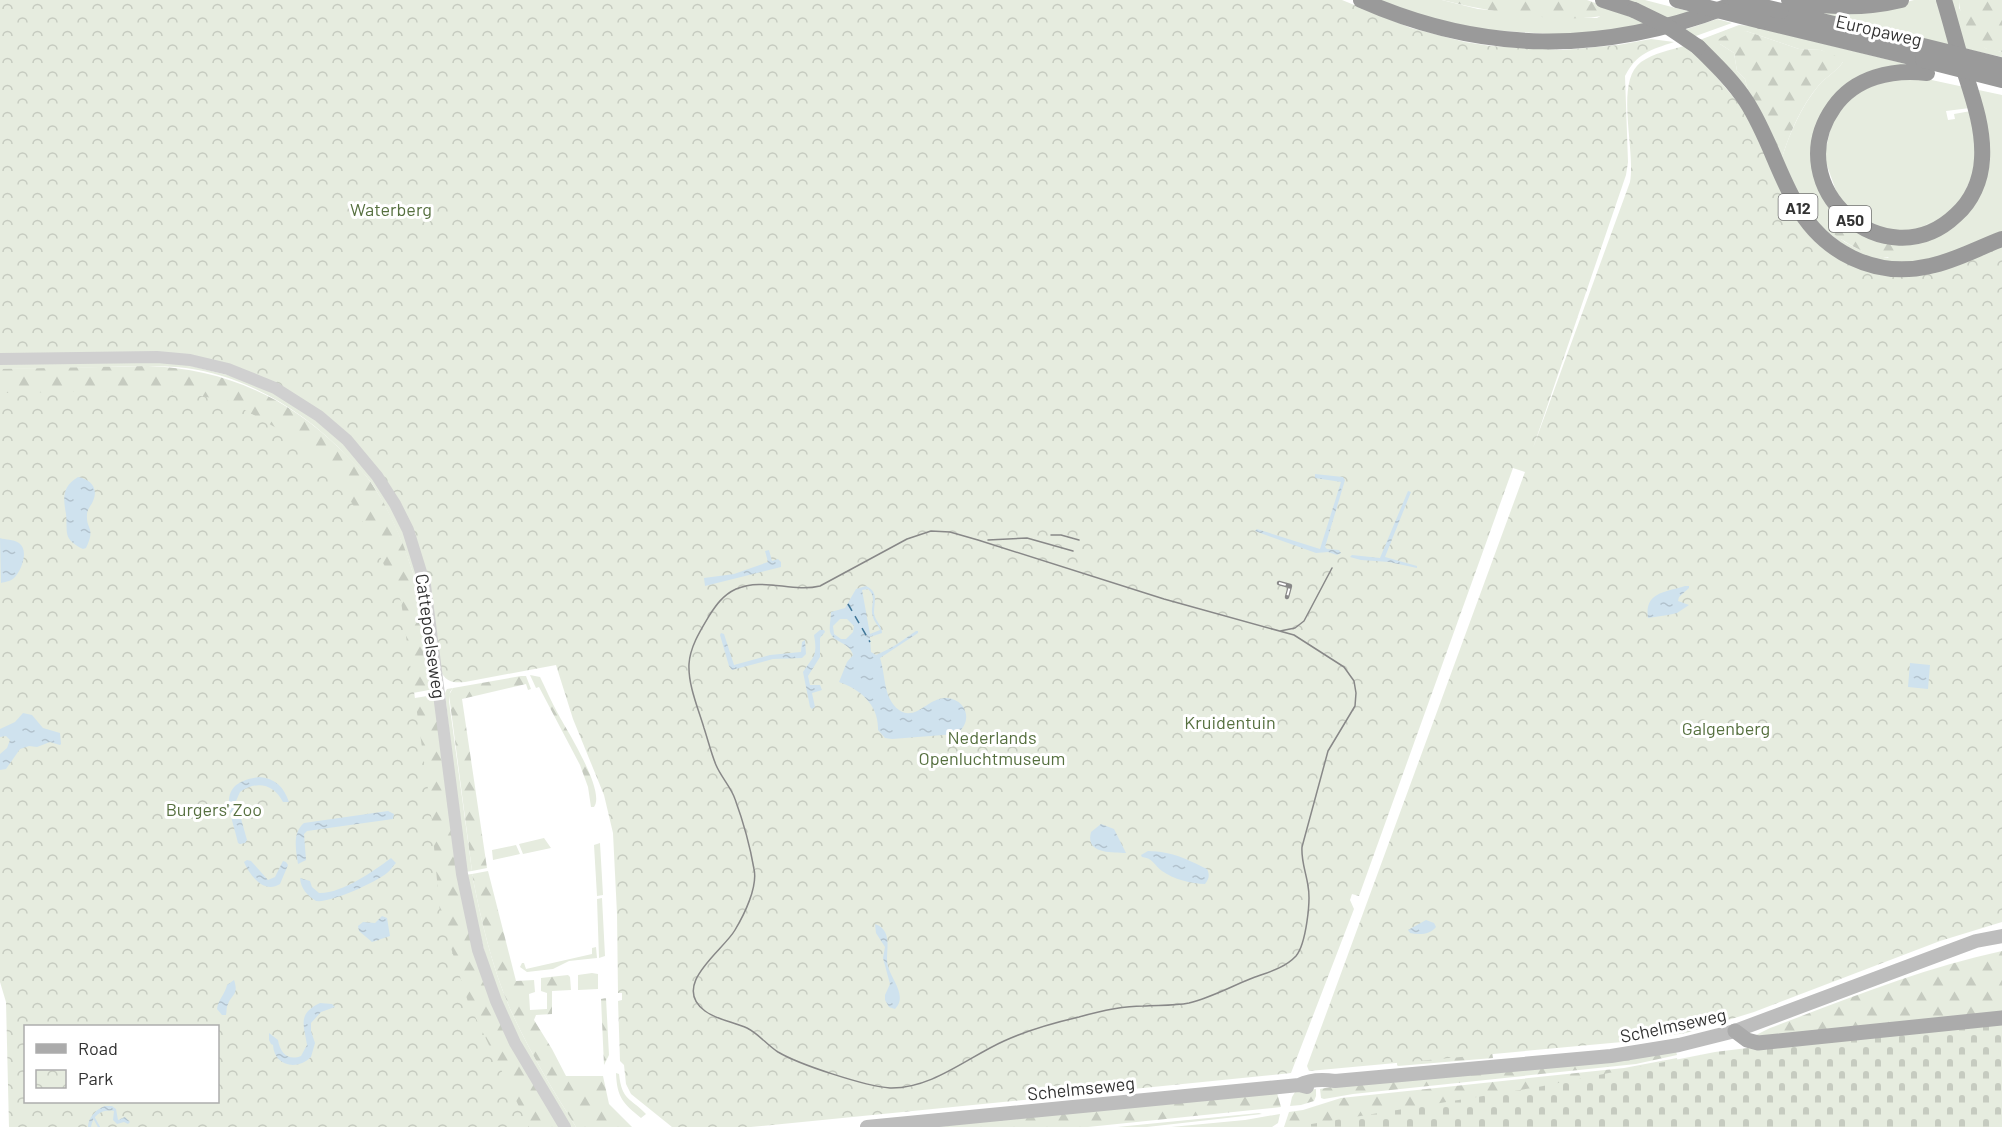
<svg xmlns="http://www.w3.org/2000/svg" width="2002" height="1127" viewBox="0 0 2002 1127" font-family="Barlow,sans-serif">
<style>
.green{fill:#e6ecdf}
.forest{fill:url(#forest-firs)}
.cemetery{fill:url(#cemetery-stones)}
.park{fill:url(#park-crowns);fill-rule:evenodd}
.water{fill:url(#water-ripples);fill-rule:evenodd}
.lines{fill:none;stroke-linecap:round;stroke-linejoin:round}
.stream{stroke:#cfe2ee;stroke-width:2}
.ferry{stroke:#3f7597;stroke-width:1.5;stroke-dasharray:8 6;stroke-linecap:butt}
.tertiary{stroke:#d0d0d0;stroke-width:12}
.secondary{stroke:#bdbdbd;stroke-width:14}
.primary{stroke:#ababab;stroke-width:15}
.motorway{stroke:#9a9a9a;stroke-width:16}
.tram{stroke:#888;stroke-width:1.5}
.rail-casing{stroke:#888;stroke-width:4.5}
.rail{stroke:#fff;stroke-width:2;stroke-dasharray:7;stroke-linecap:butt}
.motorway-bridge{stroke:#9a9a9a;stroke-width:16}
.labels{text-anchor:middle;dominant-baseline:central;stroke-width:6;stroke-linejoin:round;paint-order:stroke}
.shield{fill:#fff;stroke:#707070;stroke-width:1.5}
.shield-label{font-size:16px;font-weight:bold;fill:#333}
.street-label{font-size:18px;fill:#333;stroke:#fff}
.park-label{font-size:18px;fill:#56703f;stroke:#fff}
</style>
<defs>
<pattern id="forest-firs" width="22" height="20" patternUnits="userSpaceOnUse" patternTransform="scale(1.5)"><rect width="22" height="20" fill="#e6ecdf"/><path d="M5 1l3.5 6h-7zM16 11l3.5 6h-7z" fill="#c6cbc0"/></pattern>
<pattern id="cemetery-stones" width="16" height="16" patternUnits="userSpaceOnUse" patternTransform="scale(1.5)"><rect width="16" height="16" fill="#e6ecdf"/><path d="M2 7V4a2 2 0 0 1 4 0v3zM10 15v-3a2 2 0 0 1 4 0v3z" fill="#c6cbc0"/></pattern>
<pattern id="park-crowns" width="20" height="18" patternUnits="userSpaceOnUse" patternTransform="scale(1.5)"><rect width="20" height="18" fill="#e6ecdf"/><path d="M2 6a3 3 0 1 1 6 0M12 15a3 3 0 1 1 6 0" fill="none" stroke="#c6cbc0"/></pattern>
<pattern id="water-ripples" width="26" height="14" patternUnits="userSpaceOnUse" patternTransform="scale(1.5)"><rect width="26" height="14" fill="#cfe2ee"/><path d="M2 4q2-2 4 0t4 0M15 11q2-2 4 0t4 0" fill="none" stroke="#b2c2cd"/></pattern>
</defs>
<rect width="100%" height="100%" fill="#fff"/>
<path class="green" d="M1374,0H1442L1478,9L1567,18H1597L1612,9L1651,26L1578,36L1462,28Z
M1614,0H1645L1695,13L1667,21Z
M1914,0H1939L1953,46L1799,8L1903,3Z
M1948,0H1959V8L1985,48L2002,52V57L1962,48Z
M1717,19L1732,23L1693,37L1684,30Z
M1739,25L1752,26L1914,66L1864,77L1816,137L1841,217V239C1853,249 1873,255 1888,258L1902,241L1979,190L1974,89L2002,95V233L1962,251L1907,265L1859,257L1809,217L1781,161C1789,134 1801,107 1819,85C1827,76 1836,72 1843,62L1821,50L1799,49L1746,31L1720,44L1734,53L1737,71L1745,79L1750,99L1697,41Z
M1927,79L1964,87L1970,108L1946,111L1948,120L1955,119L1954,114L1971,111L1977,164L1960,203L1918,230H1883L1840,202L1824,157L1833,118L1854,94L1887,80Z
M168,360L255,382L317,418L362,462L399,519L417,565L435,685L429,690C425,652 424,611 413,573C404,545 392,516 376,490C369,478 357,466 347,456C304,411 249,377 186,368C159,365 132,366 105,367C70,368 35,369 0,369V362Z
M453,688L450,692L449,701L472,871L465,872L445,693L447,689Z
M544,838L551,848L523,854L519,844Z
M600,843L603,895L597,896L594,845Z
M516,845L520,854L493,860L492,850Z
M472,874C481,920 492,968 511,1011C530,1052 552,1089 576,1127H569L530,1065L491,977L465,875Z
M602,898L605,956L599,958L597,899Z
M596,947L597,958L569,961L553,969L527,972L520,967L522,963H524L526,969L592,954V948Z
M592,973L598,974V989L578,990V975Z
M616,1073L619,1074C622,1101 630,1097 646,1114L641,1118C623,1103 617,1098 616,1073Z
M1259,1113L1262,1114L1147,1127H1117Z
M1280,1114L1278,1123L1272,1127H1171L1245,1120Z"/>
<path class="forest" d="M1442,0H1587L1612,9L1610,14C1567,26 1486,11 1442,0Z
M1959,0H2002V52C1996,51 1988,50 1983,47C1970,38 1959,15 1959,0Z
M1746,31L1799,49L1821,50L1843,59V62C1836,72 1827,76 1819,85C1801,106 1789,134 1781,161L1750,99L1745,79L1737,71L1734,53L1720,44L1717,40C1726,34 1735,32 1746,31Z
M1834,217H1841L1899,244L1900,252C1885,269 1841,241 1828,229L1827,221Z
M148,366C222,368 288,397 340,449C353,461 367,475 376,490C392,515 404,544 413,573C424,610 425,651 429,690L391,697L0,395V369Z
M530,675L540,677C546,689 551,701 557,712C566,729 606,791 594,807H591L588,787L580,765L539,687L536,688Z
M521,676H526L531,689L528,690L526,684L462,699L487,868L472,871L449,695L453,688Z
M427,696L437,701L475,951L560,1127H527L230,765L391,702Z
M488,871L516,981L534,980L535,992L529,994L530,1010L547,1009V993L541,991V978L568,975L570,977L571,990L552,991V1014L536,1015L534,1020L552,1049L566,1076H603L609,1104L632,1127H576C552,1089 530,1052 511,1011C492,968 481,920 472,874Z
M2002,951V1015L1752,1037L1770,1028C1847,999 1922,968 2002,951Z
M606,998L609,1055L604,1065L601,999Z
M1491,1046L1493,1058L1398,1066L1397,1065V1051Z
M1676,1051L1677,1055L1636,1064L1353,1094L1324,1099L1321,1098L1320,1089L1347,1084Z
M1677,1058L1679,1074L1313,1127H1284L1289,1112L1303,1110L1341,1098L1624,1068Z
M1316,1089V1096L1314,1101L1301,1105L1290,1106L1292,1097L1295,1092Z
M1277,1093L1281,1107L1088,1127H894Z"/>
<path class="cemetery" d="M2002,1022V1127H1293L1538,1087L1715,1052L1804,1041Z"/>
<path class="park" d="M0,0H1342L1411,28L1465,42L1491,46L1563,50L1618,45L1651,39L1674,42C1650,50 1637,53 1625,76L1628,162L1626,175L1533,448L1630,182C1636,150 1614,82 1641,62C1654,53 1670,50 1684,46L1704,62L1745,111L1792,210L1874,273L2002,246V922L1940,941L1754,1012L1686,1033L1633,1041L1309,1071L1307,1066L1525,472L1513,468L1359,896L1352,894L1350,900L1354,909L1291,1073L1133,1089L1123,1081L1112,1082L1103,1092L751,1127H672L631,1094L626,1084L624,1065L620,1061L618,1001L622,1000V993H618L617,914L613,833L604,795L573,719L556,665L465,682C452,683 446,682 440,670L423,563L349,438L229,366L0,356Z
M134,391L178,392L229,401L294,438L327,466L337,477L369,533L401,601L430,803L440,913L468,1002L529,1127H9L6,1002L0,982V393ZM26,1026H218V1102H26Z"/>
<path class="water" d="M1315,474L1343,477L1345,480L1325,547L1327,549L1339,550L1341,553L1337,555L1328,552L1316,553L1255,531L1257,529L1320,549L1341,482L1315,478Z
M78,477C90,479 99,488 93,501C91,506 87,509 87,515C86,530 96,527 86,548L83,549C62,539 68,532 66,514C63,497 62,487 78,477Z
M1408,491L1411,492L1385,557L1417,566V568L1389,562L1361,560L1350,557L1352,555L1380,558Z
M0,538C6,540 13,539 19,543C29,550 22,570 14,578C11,581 5,582 1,583Z
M769,550L772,561L778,559L781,562V567L705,586L704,578L734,574L768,562L765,551Z
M866,586C879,592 874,601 874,613C875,621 882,625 882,633L870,637L871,652L876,655C891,649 903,640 916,631H918V633L880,658C886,676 883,698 899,710C916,722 929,696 947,698C968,700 973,723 956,734L892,739L885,738L878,730C879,705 860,689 839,682L847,662L853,655C849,641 834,644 830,632C829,626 831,618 831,612L845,608L856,589ZM868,589C878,598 869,607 873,617C874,622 879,626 880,630L870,634L862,590ZM840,619H847L854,626L853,632L846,639H841L834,634L833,626Z
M1685,586H1689V588L1679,597L1678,601L1689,605L1677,613L1668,615L1648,618C1644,592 1666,592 1685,586Z
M820,630H824L825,632L820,638V657L808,676L810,685H820L822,690L812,693L815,707L812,709L810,707L803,672C813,656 818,657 814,635Z
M721,633L724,634L734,665L770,655L801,652L802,642L805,640L806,654L802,658L773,659L732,670L729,666L720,635Z
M1910,663L1930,665L1928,689L1908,687Z
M23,713L32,715L43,728L60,733L61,744L60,745L50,742L37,747L29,746L20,749L6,769L0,770V754L7,748L10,740L6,736L0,737V729L15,722Z
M259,777C275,778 284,787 289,802H283C274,784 257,780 240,792L236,801L247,840L245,843L240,844L238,843C231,812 214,783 259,777Z
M388,811L394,814L393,819L307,831L304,834L306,860L298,864C296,850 292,833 304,823Z
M1101,824L1114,829L1126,853C1111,852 1085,854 1091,832Z
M1148,851C1174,852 1184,858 1207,869C1210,875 1209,879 1205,884C1192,884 1173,879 1162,871C1154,865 1153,858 1142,857L1141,855Z
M391,858L396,863C393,866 390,871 387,873C374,883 331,903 316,901C307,895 301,889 300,878L310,881L312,887L319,893C341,894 374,871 391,858Z
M247,860L251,861L268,880L275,877L283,861L286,862L288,865L280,884C264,894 250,876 244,862Z
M382,916L387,918L390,936L372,942L359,931L358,926L363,922L375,923Z
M1426,920L1434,923L1436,927C1430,935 1419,935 1410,933L1408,930Z
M875,924C895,931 884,954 888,966C891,979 908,996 895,1009L889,1007L885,1000V995L890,984L883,958L885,947L876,933Z
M234,980C239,995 232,994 228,1004C226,1008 227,1011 226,1015H222L217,1009C218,1000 225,994 227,985Z
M320,1003L332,1004L335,1007L321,1012L311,1023V1031L315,1043L311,1057C297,1071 274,1066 273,1045L271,1044L269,1040V1033L278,1040C280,1053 288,1061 301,1056L307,1045C304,1025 297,1014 320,1003Z
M105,1106H112L116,1109L118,1120L125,1117L130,1122L128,1124L124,1122L117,1124L113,1120L114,1111C102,1109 93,1115 91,1127H88C88,1118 96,1109 105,1106Z"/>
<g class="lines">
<path class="stream" d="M94,1118L99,1127"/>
<path class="ferry" d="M848,604L870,642"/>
<path class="tertiary" d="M0,359L157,357L190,360L228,369L275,388L319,416L347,440L377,476L395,504L408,530L425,585L462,874L478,950L496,1001L515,1043L565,1127"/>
<path class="secondary" d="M1299,1085C1311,1079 1322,1079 1335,1081L1611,1056L1679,1045L1735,1031L1933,957L1976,941L2002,936
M867,1127L1289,1086L1299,1085L1307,1087"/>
<path class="primary" d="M1735,1031L1747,1040L1758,1043L2002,1018"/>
<path class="motorway" d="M1361,0C1483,54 1602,54 1726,7
M1603,0L1634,10
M1789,0C1827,8 1864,9 1901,0
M1781,11L1919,45
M1761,21L1923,60
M1698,47C1715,64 1733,81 1746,101C1767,133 1777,171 1796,204C1823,252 1874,279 1930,266C1955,261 1978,248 2002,239
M1927,73C1892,69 1855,77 1834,107C1777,187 1886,282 1956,215C1972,201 1981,180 1982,159C1984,129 1973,98 1964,70C1957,47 1951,23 1944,0"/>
<path class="tram" d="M931,531L950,532L978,540L1164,599L1294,635L1344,667L1354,681L1356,693L1355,706L1328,751L1302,847C1301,861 1306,872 1308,886C1311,901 1306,944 1296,956C1284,969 1265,973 1250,979C1230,987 1210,998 1189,1003C1174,1006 1158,1005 1143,1006C1121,1006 1100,1011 1079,1017C1053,1023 1028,1030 1004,1041C968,1057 932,1089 890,1088C865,1086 800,1065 778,1052C767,1045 759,1034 747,1028C734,1022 717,1020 705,1011C670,985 723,951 735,930C744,915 758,887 754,869C750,846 743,821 735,799C731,787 721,777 716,765C711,753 708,740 704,728C698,708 688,685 689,664C690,647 700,631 709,616C716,605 723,595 736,589C764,577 792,593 820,586L907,539Z
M1051,535H1061L1079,540
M988,540L1027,538L1073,551
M1280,631L1295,628L1304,621L1332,568"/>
<g class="rail-casing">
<path id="rail" d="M1279,583L1290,586L1287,597"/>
</g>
<use href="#rail" class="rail"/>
<path class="motorway-bridge" d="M1677,0L1761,21
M1735,0L1781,11
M1634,10L1667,26L1698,47
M1919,45L2000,65
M1923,60L2002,80"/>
</g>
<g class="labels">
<g class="shield">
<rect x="1778.5" y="194" width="39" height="26" rx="4.5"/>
<rect x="1829" y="206" width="42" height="26" rx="4.5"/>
</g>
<g class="shield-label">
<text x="1798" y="207">A12</text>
<text x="1850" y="219">A50</text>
</g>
<g class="street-label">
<text transform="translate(1879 30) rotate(13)">Europaweg</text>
<text transform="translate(431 636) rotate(82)">Cattepoelseweg</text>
<text transform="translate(1673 1025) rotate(-12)">Schelmseweg</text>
<text transform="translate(1081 1088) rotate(-6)">Schelmseweg</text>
</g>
<g class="park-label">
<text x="391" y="209">Waterberg</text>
<text x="1230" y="722">Kruidentuin</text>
<text x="1726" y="728">Galgenberg</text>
<text x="992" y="737">Nederlands<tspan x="992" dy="21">Openluchtmuseum</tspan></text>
<text x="214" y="809">Burgers' Zoo</text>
</g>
</g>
<rect x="24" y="1025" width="195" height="78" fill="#ffffff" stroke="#adadad" stroke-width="1.5"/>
<rect x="36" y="1044" width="30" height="9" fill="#ababab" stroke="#adadad" stroke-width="1.5"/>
<text x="78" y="1055" font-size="18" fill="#333333">Road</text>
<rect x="36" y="1070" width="30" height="18" fill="url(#park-crowns)" stroke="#adadad" stroke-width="1.5"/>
<text x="78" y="1085" font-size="18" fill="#333333">Park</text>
</svg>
